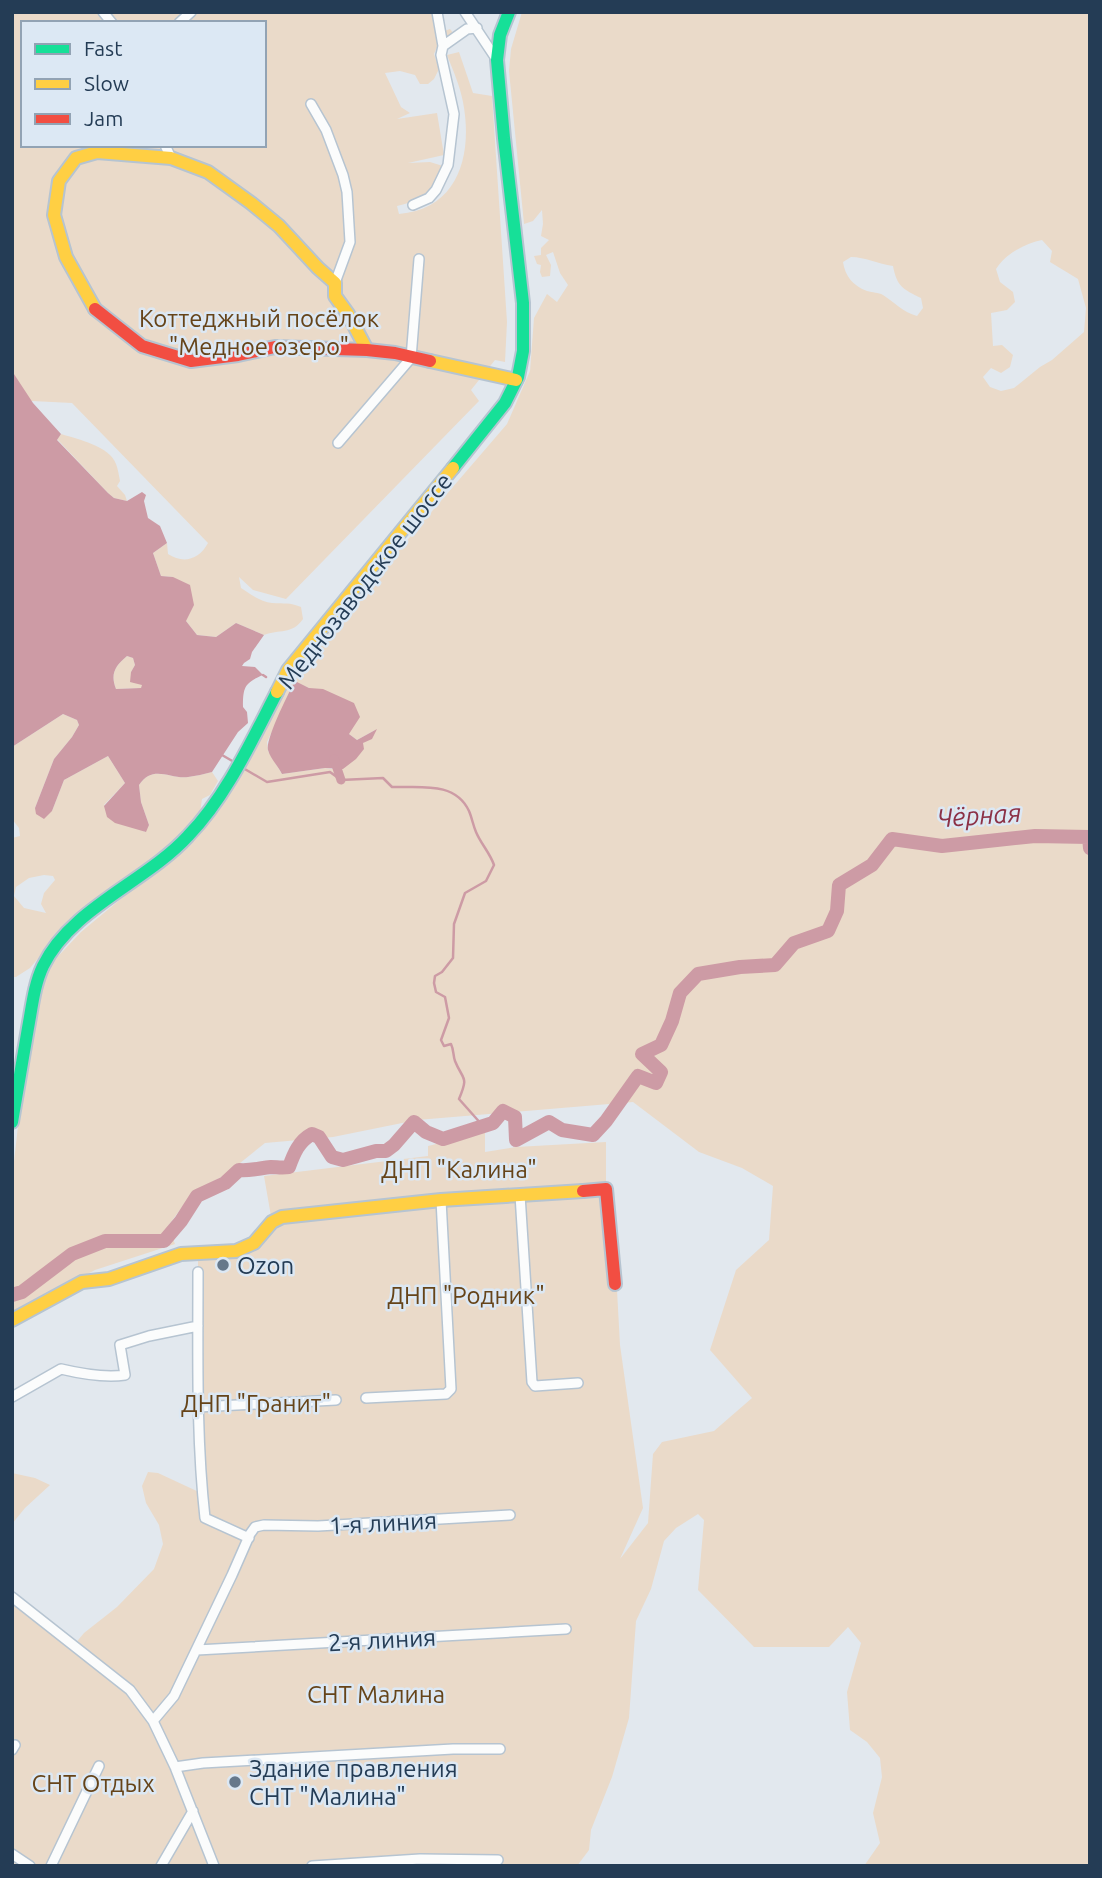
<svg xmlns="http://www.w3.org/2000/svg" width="1102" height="1878" viewBox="0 0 1102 1878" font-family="Ubuntu,sans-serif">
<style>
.green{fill:#eadac9;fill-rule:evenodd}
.water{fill:#cd9ba5;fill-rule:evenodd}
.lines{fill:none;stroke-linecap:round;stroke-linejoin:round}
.stream{stroke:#cd9ba5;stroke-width:2.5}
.canal{stroke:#cd9ba5;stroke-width:9}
.river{stroke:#cd9ba5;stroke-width:14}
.street-casing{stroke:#b6c4d1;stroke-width:12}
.fast-casing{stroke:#b6c4d1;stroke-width:16}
.slow-casing{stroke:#b6c4d1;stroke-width:16}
.jam-casing{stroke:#b6c4d1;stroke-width:16}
.street{stroke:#fbfcfc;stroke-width:9}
.fast{stroke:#16e098;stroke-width:12}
.slow{stroke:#ffcf43;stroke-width:12}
.jam{stroke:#f24e42;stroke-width:12}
.poi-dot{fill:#66788b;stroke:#dce8f4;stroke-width:2.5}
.labels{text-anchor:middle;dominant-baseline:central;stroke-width:5;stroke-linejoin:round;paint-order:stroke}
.park-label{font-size:24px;fill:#664419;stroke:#dce8f4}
.street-label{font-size:24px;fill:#243c55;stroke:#dce8f4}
.poi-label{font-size:24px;fill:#243c55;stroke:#dce8f4;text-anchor:start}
.water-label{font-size:26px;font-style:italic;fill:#8c3146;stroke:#dce8f4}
</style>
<rect width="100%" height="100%" fill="#e2e8ee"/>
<path class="green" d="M12,12H432L436,34L450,29L454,34L437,47L434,54L439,69L434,79L428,84H420L415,75L400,71L385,73L401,107L410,113L397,119L437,113L444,155L408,163L430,162L443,166C428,197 431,197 397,206L399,214C459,209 473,154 463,102C460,86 453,70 447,55L459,52L473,93L492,96L507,322L505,362L495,360L471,390L479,401L286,599L253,590L239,577L241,588C250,594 261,602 272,603C285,604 289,602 301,607L303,619C292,635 279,629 264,635L236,623L216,637L197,635L186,621L173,577L161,576L153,553L167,543L168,554C183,564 199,560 208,543L72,403L12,400ZM23,23H264V145H23Z
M522,12H1090V1762L1088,1773L1090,1776V1866H864L880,1843L873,1813L882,1777L880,1758L867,1742L850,1730L847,1692L861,1643L848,1627L829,1647H754L698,1590L704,1520L698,1514L676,1528L664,1541L651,1589L636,1621L629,1718L612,1777L591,1830L589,1850L577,1866H12V1597L74,1645L84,1633L117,1607L154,1569L163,1544L159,1525L146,1503L142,1486L148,1472L158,1473L201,1493L198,1406V1254L236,1251L272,1222L264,1176L428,1156V1146L485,1132V1152L516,1147L606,1142V1189L617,1290L620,1345L643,1508L620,1559L648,1523L653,1454L662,1442L714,1431L752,1398L710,1350L736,1270L769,1240L773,1186L742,1168L699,1152L633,1102L417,1120L333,1137L265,1143L225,1175L193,1192L168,1226L175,1244L95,1270L12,1314V1179L22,1091L46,969L81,932L199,834L249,760L293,673L507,424L530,371L534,318L547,294L557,302L568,285L560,273L553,252L546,255L551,265L550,276L542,277L540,272L541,265L537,264L534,256L541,255V248L549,240L541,236L543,224L542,210L533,221L524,224L509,71L511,49ZM1042,240L1052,251L1050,262L1078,279L1086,308L1084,332L1052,360L1040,367L1014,388L1001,391L990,387L983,377L991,368L1001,373L1010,367L1013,355L1002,345L993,346L991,313L1007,310L1015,302L1013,292L1000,282L996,269C1005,254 1026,243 1042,240ZM851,257C865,257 878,264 893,266C897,287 903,289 921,298L923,308L917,316C903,312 895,303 883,295C878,292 873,293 867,291C853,286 845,276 843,262ZM295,682L309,688L349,734L357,740L375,730L363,743L332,769L325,768L282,774L268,751L267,742Z
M61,434C77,439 110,446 116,464C118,469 119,476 120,481L117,486L125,495L127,501L114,498L108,493L57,439Z
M127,656L133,658L135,665L131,672L143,685L141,688L116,689C110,674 115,666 127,656Z
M63,714L77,720L79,725L72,737L54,759L35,808L52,811L64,780L108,756L125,783L104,805L145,832L149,825L141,802L139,785C153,764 169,779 188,777C196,776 204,774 212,772L218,781L210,795L202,799L200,813L184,833L152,861L65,926L30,968L16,977H12V838L20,836L19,828L12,819V771L14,766L12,747ZM44,875L53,876L55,880L44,893L41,904L46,913L24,908L14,896L16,887L29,878Z
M12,1473L35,1478L50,1485L25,1508L12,1524Z"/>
<path class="water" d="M12,371L33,403L61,434L57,440L108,493L114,498L127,501L142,492L146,495L144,501L148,518L160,526L167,543L153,553L161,576L173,577L190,585L194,605L186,621L197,635L216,637L236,623L264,635L252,652L250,659L244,663L242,666L255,667L263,675C244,683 243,688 243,707L247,712L248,723L238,732L212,772C204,774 196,776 188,777C169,779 153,764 139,785L141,802L149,825L146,832L115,823L107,817L104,806L125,783L108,756L64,780L52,811L44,819L36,814L35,808L54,759L72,737L79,725L77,720L63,714L12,747ZM127,656L133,658L135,665L131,672L130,682L142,685L141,688L116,689C110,674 115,666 127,656Z
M295,681L309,688L323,689L354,703L360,717L349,734L357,740L377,729L372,739L363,743L364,749L356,759L343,769L325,768L282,774C278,766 270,758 268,750C265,740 289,692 295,681Z"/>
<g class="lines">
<path class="stream" d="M263,675L266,677
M222,755L234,762
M243,768L267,782L330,772L341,780L383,778L392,787C420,788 455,781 469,811C472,818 473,825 476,832C481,844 490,853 494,865L486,881L465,893L454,924L453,958L442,972L435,976L434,983L436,992L445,997L449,1018L441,1040L444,1046L451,1044C454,1050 453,1056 455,1061C463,1081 469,1075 459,1099L483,1126"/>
<path class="canal" d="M334,759L341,780"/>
<path class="river" d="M12,1295L22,1292L72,1254L105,1241H164L181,1221L197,1196L225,1183L239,1170C251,1171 260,1168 271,1167C277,1167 282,1168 289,1167C294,1153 299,1141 312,1134L319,1137L332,1157L343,1160L376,1151H386L394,1145L414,1122L426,1132L443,1139L493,1123L503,1111L515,1117L516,1140L549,1122L562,1130L593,1135L606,1121L638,1076L656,1083L661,1072L642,1054L661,1045L672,1021L680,993L698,974L740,967L775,965L794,943L828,931L837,911L839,885L872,865L892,839L942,846L1035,836L1089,837L1090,848"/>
<g class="street-casing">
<path id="street" d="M103,12L112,23
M465,12L497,60
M179,23L191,12
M443,46L467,29L477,28
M311,104L326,130L343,175L347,192L350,242L335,283
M165,145L171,158
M413,205L429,198L436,190L448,165L454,114L441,55L443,46L437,12
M338,443L411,358L419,259
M520,1195L532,1382L535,1386L578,1383
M198,1272C198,1354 196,1437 205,1518L249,1538
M12,1397L61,1369C82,1374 104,1378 125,1375L120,1345L149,1336L198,1326
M366,1398L446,1394L451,1389L441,1200
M198,1407L336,1400
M12,1597L130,1690L153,1721L175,1767L214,1866
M197,1650L566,1629
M153,1721L174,1696L232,1575L250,1534L255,1527L264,1525L318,1526L510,1515
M12,1750L15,1745
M175,1767L203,1763L453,1749H500
M12,1854L30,1866
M51,1866L99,1766
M161,1866L193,1811
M312,1866L420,1859L498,1860"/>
</g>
<g class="fast-casing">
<path id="fast" d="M453,468L505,403L518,377L523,351V303L504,138L497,60L500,35L509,12
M12,1122C17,1091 23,1059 28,1028C32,1007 34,985 43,966C71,908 146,882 188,836C226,797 252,740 277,692"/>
</g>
<g class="slow-casing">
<path id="slow" d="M95,309L66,257L54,215L59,181L76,158L97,152L171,158L208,172L251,203L279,226L318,268L335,283V296L348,314L367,350
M430,361L516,380
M277,692L288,670L453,468
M12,1320L82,1282L109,1279L181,1254L236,1251L254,1243L272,1222L282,1217L441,1200L583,1191"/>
</g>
<g class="jam-casing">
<path id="jam" d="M95,309L142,346L191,361L238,355L275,347L367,350L395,353L430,361
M583,1191L606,1189L615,1284"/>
</g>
<use href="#street" class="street"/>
<use href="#fast" class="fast"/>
<use href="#slow" class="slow"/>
<use href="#jam" class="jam"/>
</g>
<g class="poi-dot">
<circle cx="223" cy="1265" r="7"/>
<circle cx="235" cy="1782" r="7"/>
</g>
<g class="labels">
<g class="park-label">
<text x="259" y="318">Коттеджный посёлок<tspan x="259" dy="28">"Медное озеро"</tspan></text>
<text x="459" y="1169">ДНП "Калина"</text>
<text x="466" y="1295">ДНП "Родник"</text>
<text x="256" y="1403">ДНП "Гранит"</text>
<text x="376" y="1694">СНТ Малина</text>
<text x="93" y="1783">СНТ Отдых</text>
</g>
<g class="street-label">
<text transform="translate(365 581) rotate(-52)">Меднозаводское шоссе</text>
<text transform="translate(383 1523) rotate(-3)">1-я линия</text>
<text transform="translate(382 1640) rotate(-3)">2-я линия</text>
</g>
<g class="poi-label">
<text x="237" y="1265">Ozon</text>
<text x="249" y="1768">Здание правления<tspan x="249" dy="28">СНТ "Малина"</tspan></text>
</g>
<g class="water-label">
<text transform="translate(979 815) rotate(-4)">Чёрная</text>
</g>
</g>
<rect width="1102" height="1878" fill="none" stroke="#243c55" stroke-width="28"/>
<rect x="21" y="21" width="245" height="126" fill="#dce8f4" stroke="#92a3b4" stroke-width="2"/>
<rect x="35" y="44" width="35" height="10" fill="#16e098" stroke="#92a3b4" stroke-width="2"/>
<text x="84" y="56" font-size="21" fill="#243c55">Fast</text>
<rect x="35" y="79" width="35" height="10" fill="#ffcf43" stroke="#92a3b4" stroke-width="2"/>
<text x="84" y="91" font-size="21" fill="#243c55">Slow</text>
<rect x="35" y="114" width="35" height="10" fill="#f24e42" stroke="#92a3b4" stroke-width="2"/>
<text x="84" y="126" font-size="21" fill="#243c55">Jam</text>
</svg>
